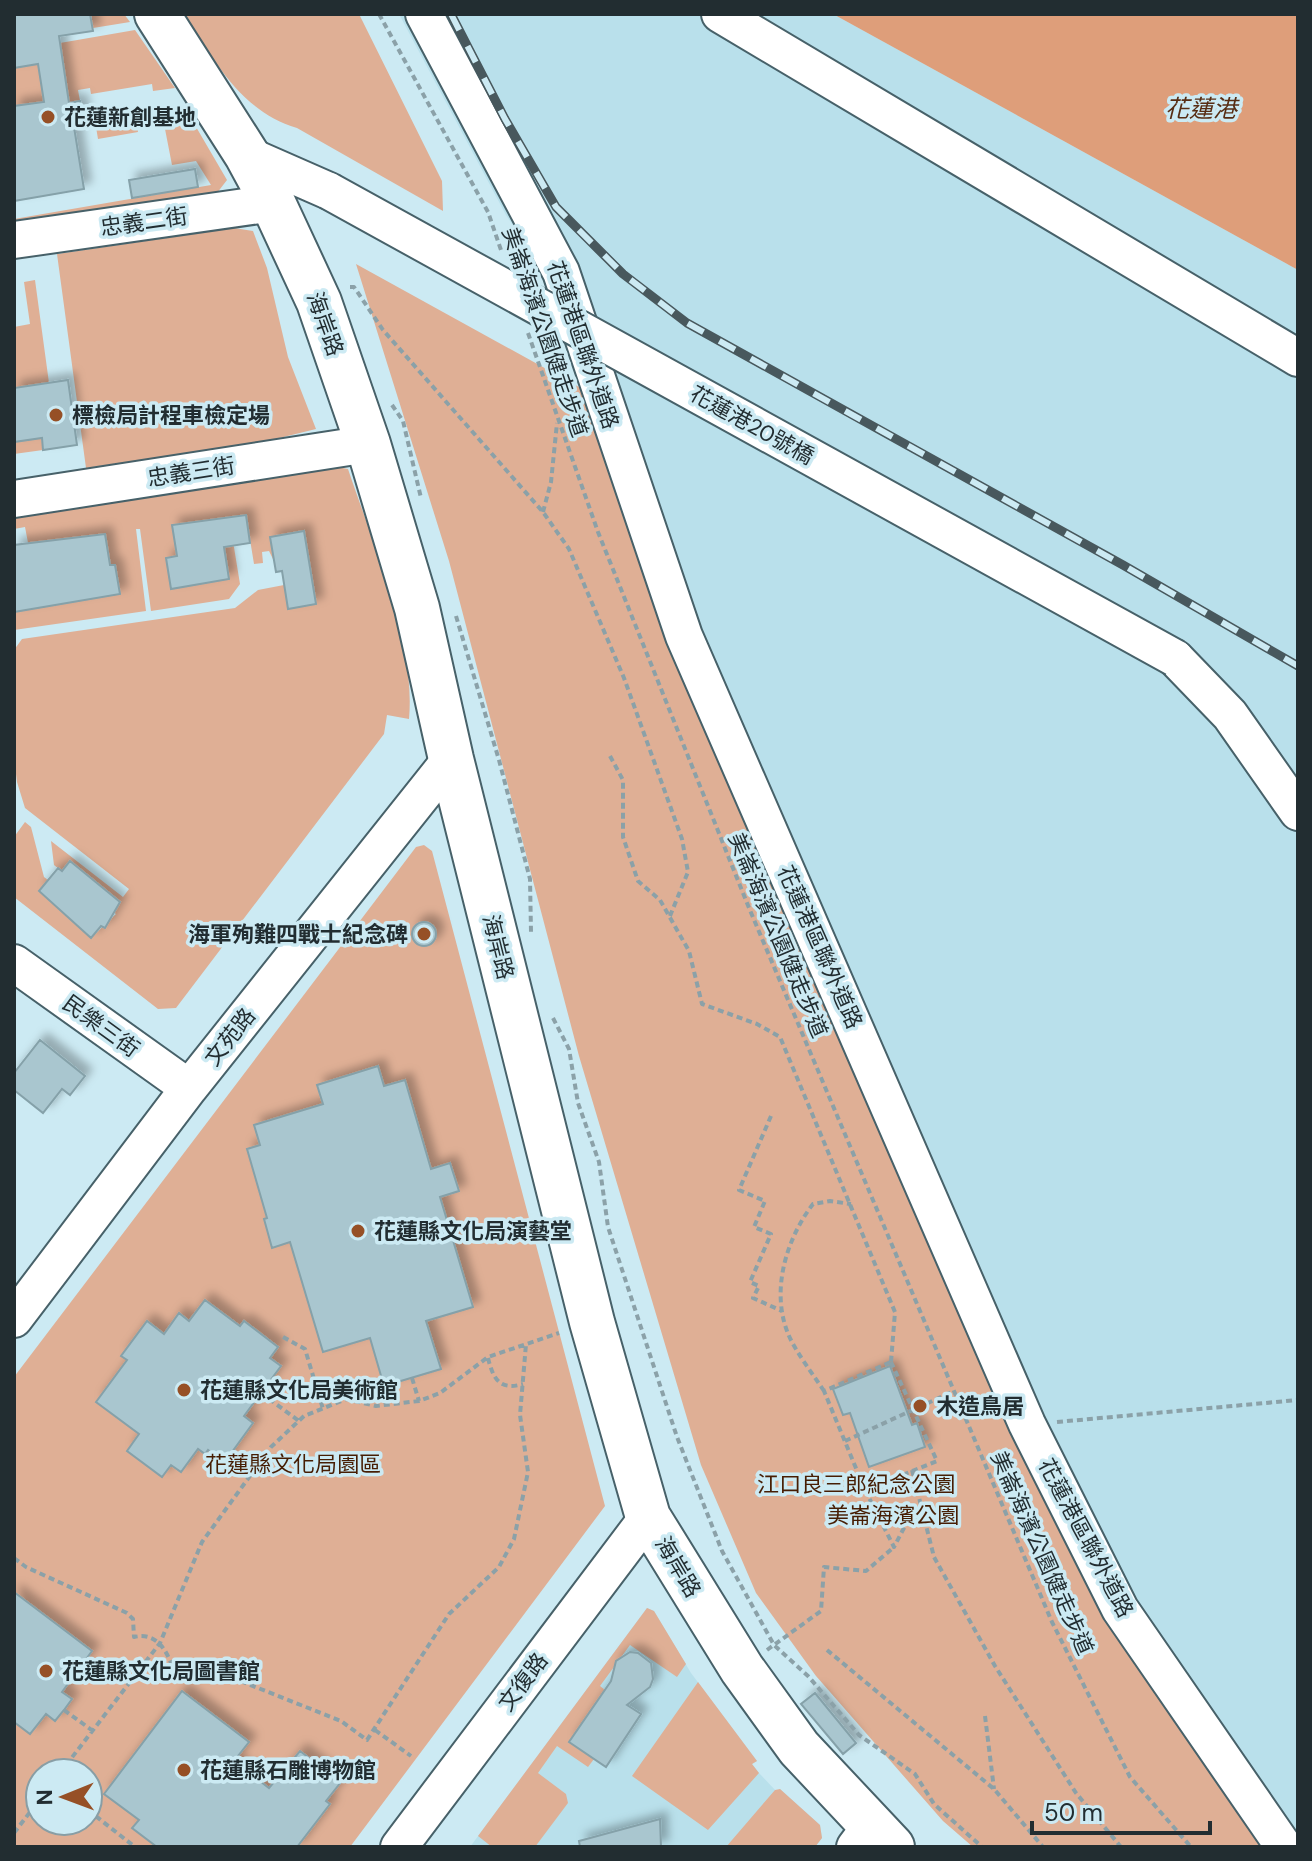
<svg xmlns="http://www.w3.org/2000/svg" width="1312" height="1861" viewBox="0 0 1312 1861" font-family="'DM Sans','Noto Sans TC',sans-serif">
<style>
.built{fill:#b9e0eb}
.green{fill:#dfaf95;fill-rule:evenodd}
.water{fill:#de9e7a}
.building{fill:#a9c6cf;stroke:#85a1a9;stroke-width:2;filter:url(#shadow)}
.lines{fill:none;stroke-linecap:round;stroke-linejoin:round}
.minor-casing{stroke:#476169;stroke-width:40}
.major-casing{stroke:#476169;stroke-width:48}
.path{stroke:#8ba1a8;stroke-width:4;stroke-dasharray:6 4;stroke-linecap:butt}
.minor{stroke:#fff;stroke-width:36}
.major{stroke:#fff;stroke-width:44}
.rail-casing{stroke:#48585d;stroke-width:9}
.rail{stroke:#cceaf3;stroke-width:6;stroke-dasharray:18;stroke-linecap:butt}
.minor-bridge-casing{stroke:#476169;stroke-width:40;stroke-linecap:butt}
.minor-bridge{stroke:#fff;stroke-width:36}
.poi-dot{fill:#965026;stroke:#cceaf3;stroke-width:3}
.labels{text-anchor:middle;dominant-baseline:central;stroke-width:7;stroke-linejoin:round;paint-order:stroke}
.poi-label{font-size:22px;font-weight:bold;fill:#222d31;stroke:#cceaf3;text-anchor:start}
.street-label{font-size:22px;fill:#222d31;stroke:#cceaf3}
.park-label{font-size:22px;fill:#461d03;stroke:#cceaf3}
.water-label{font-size:24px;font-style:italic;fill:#572d13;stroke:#cceaf3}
</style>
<defs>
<filter id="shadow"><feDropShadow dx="7" dy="-7" stdDeviation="4" flood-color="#0004"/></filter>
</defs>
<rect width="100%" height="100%" fill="#cceaf3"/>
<path class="built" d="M399,14H833L1298,270V1847L1131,1646L574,356L540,265L506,215Z
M647,1608L654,1611L691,1673L757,1761L752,1764L759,1773L777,1792L780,1789L820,1825L822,1838L815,1847H470Z"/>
<path class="green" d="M91,14H124L130,22L93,28Z
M182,14H359L442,181L443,211L297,128C240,111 216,61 182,14Z
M135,30L175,88L153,91L152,84L91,94L90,88L78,90L80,101L69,103L60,43Z
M38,64L45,105L14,106V68Z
M185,108L227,180L217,193L14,224V219L211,185L196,161L172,165L165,129L156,128V110Z
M136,121L138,132L98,139L96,127Z
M234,228L253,231L267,268L288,357L316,429L259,443L86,468L57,254Z
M356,264L588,392L990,1357L1280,1847H973L943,1821L816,1676L756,1593L701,1465L579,1056L449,561Z
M35,280L49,383L34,385L43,450L14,454L19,419L14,385V327L30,324L24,282Z
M338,467L348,469C373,544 416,641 409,719L387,715L384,734L176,1008L158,1009L14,897V837L25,822L31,827L44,877L48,880L40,891L91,938L116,914L54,865L51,841L123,897L129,889L25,808L17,782L14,758V650L22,639L235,608L258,590L284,585L288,609L315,604L304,531L276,536L278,549L274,561L269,551L262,552L263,563L254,564L246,515L229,517L240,584L229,599L151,611L140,529H136L146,611L14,630V607L15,611L57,605L53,575L62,557L59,539L35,542L29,548L25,527L14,529V515Z
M424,845L432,851L605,1506L350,1847H14V1377L416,847ZM40,1773H88V1821H40Z
M647,1608L654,1611L686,1664L677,1677L630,1645L600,1686L605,1690L570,1742L594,1759L588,1767L557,1746L538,1773L566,1794L568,1803L535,1847H492L478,1836Z
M698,1682L757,1761L752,1764L759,1773L708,1830L632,1776Z
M780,1789L820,1825L822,1838L815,1847H726L775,1790Z"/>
<path class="water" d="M833,14H1298V270Z"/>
<path class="building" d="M14,14H90L93,31L59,36L69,103L80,101L84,125L74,127L84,189L14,201V106L44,102L38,64L14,68Z
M195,169L198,187L132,198L129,180Z
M68,380L77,445L43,450L42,438L14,442V388Z
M246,515L250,543L224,547L229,579L171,589L166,558L177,556L172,525Z
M304,531L316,604L288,609L282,571L276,572L270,537Z
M105,534L110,565H115L120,594L14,612V545Z
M70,861L120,902L105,928L101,926L91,938L39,891L58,868L62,871Z
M412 934a12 12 0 1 1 24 0a12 12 0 1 1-24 0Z
M40,1040L85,1076L70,1095L62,1089L43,1113L14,1090V1073Z
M378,1066L384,1086L405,1080L431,1169L450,1163L459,1191L440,1197L473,1307L426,1321L441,1369L384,1386L370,1338L323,1352L290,1242L272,1248L264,1219L267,1218L247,1149L260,1145L254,1125L323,1104L317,1085Z
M205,1300L240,1326L244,1321L278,1347L270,1358L281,1366L244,1416L253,1423L224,1463L208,1450L205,1454L198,1449L181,1472L171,1465L162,1477L127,1451L139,1434L96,1402L127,1360L121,1356L147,1321L164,1334L179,1313L189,1321Z
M890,1366L912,1425L917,1423L925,1447L869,1467L850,1413L843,1415L833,1389Z
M14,1592L92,1651L62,1692L72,1699L64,1710L55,1721L46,1714L30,1734L14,1722Z
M630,1652L638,1653L651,1663L653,1679L650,1687L627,1705L641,1714L606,1767L569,1742L611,1681L616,1661Z
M182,1691L249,1742L234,1761L269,1788L300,1751L341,1782L326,1801L330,1804L297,1847H157L132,1828L139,1820L104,1794Z
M815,1693L856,1743L843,1754L801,1704Z
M660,1819L661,1847H580L579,1841Z"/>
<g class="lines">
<g class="minor-casing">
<path id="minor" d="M424,14L561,272L684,636L1027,1424L1120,1609L1284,1847
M720,14L1298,358
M247,155L329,191
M14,240L273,203
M14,499L368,444
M1175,658L1230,715L1298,812
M14,963L189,1088
M14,1319L189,1088L451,759
M399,1847L648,1517
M855,1847L870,1827"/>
</g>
<g class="major-casing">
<path id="major" d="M157,14L247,155L273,203L319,302L368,444L417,608L451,759L592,1322L648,1517L742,1669L799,1748L892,1847"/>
</g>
<path class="path" d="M379,14L488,212L502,253
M350,287H354L383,330L543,512L569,549L624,678L682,839L688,872L670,916
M528,333L598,532L749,908L1052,1622L1130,1777L1191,1847
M392,405L403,421L421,498
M543,512L551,482L557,423
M456,616L499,760L530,879L531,932
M610,756L623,780V837L638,881L660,900L689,951L702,1004L757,1024L780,1037L895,1312L891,1362
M553,1018L569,1049L578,1103L599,1162L608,1227L677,1437L722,1551L774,1645L808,1676L859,1735L915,1774L934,1804L982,1847
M771,1116L739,1190L765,1201L754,1227L771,1234L750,1282L759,1286L753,1298L782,1311
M283,1337L305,1349L323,1409
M488,1358C493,1378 499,1391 523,1384
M891,1362L937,1461L865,1490L824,1391Z
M412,1378L419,1401
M824,1391C814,1376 802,1360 793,1344C768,1299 784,1242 813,1204L830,1201L851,1204
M261,1393L299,1421
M1057,1422L1298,1400
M845,1441L954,1391
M912,1470L934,1557L995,1666L1076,1793L1121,1847
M865,1490L894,1547L906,1524L924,1512
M14,1558L26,1567L127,1613L133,1619L134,1637C156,1632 166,1649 173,1668L203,1664C216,1675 230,1672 243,1682L341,1721L367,1740L449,1614L499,1567L514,1539L528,1472L520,1415L526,1344
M767,1650L821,1611L824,1567L866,1571L894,1547
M827,1650L994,1789L1043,1847
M64,1710L93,1731
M985,1716L994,1789
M375,1730L411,1756
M60,1773L160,1643L202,1542L271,1447L304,1416L346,1399L376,1406L419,1401L440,1393L488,1357L559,1333
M88,1810L135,1847
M14,1833L40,1799"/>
<use href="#minor" class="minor"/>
<use href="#major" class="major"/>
<g class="rail-casing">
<path id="rail" d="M451,14L505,119L556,207L623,274L687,323L1123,565L1298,666"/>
</g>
<use href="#rail" class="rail"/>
<g class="minor-bridge-casing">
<path id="minor-bridge" d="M329,191L1175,658"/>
</g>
<use href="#minor-bridge" class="minor-bridge"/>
</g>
<g class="poi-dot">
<circle cx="48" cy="117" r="8"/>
<circle cx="56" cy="415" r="8"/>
<circle cx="424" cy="934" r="8"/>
<circle cx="358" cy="1231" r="8"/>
<circle cx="184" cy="1390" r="8"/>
<circle cx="920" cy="1406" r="8"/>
<circle cx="46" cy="1671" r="8"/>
<circle cx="184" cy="1770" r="8"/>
</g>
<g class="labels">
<g class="poi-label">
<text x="64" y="117">花蓮新創基地</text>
<text x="72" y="415">標檢局計程車檢定場</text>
<text x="408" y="934" text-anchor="end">海軍殉難四戰士紀念碑</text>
<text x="374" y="1231">花蓮縣文化局演藝堂</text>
<text x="200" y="1390">花蓮縣文化局美術館</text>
<text x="936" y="1406">木造鳥居</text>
<text x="62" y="1671">花蓮縣文化局圖書館</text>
<text x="200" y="1770">花蓮縣石雕博物館</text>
</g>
<g class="street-label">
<text transform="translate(144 222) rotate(-8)">忠義二街</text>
<text transform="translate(325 324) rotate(70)">海岸路</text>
<text transform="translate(545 332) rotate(71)">美崙海濱公園健走步道</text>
<text transform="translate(583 345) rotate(71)">花蓮港區聯外道路</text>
<text transform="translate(752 425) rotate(29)">花蓮港20號橋</text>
<text transform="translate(191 472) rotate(-9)">忠義三街</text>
<text transform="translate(778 935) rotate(67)">美崙海濱公園健走步道</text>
<text transform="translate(498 947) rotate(76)">海岸路</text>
<text transform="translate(820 947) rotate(66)">花蓮港區聯外道路</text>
<text transform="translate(101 1026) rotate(36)">民樂三街</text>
<text transform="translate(230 1037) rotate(-52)">文苑路</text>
<text transform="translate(1086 1538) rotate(62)">花蓮港區聯外道路</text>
<text transform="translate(1042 1553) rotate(66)">美崙海濱公園健走步道</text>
<text transform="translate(678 1567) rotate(59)">海岸路</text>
<text transform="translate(523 1682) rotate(-53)">文復路</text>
</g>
<g class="park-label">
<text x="293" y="1464">花蓮縣文化局園區</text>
<text x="856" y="1484">江口良三郎紀念公園</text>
<text x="893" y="1515">美崙海濱公園</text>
</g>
<g class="water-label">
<text x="1201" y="108">花蓮港</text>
</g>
</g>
<rect width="1312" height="1861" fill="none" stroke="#222d31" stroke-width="32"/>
<g transform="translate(64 1797) rotate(269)"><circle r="38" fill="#cceaf3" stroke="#889ea5" stroke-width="2"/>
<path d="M0-6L14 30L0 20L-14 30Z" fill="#965026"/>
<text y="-12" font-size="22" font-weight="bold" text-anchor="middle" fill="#222d31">N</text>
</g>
<path d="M1032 1821v12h178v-12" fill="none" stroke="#222d31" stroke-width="4"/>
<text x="1044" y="1821" font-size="24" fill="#222d31" stroke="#cceaf3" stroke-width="6" paint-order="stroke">50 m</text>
</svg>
